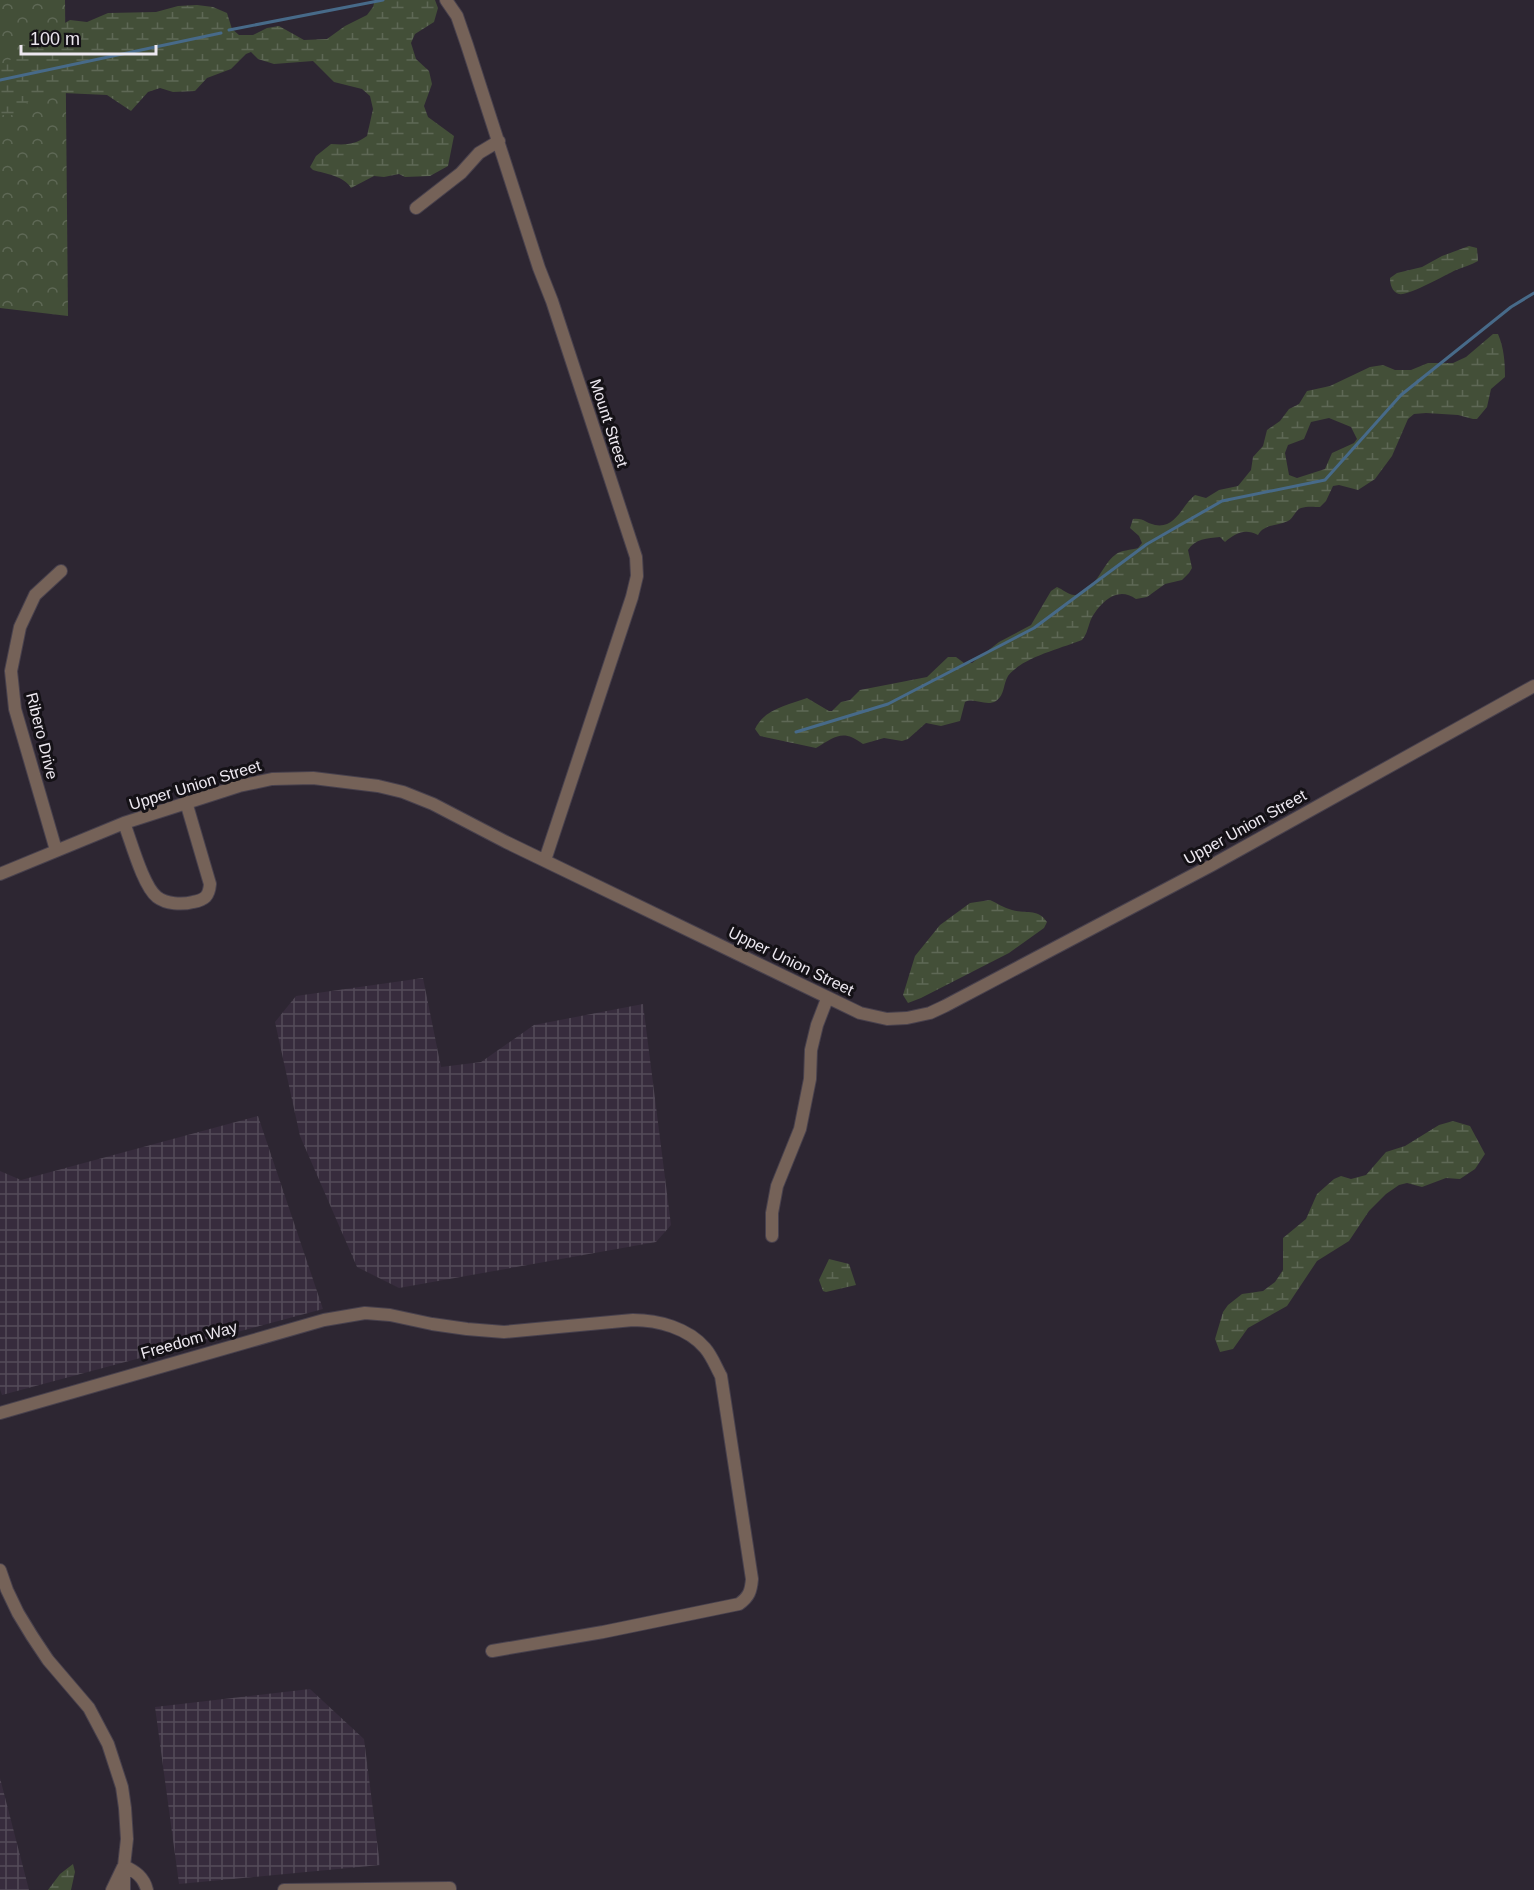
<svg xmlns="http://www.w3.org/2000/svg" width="1534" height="1890" viewBox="0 0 1534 1890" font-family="Arial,sans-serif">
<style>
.industrial{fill:url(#industrial-grid)}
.forest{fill:url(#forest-crowns)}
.wetland{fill:url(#wetland-marsh);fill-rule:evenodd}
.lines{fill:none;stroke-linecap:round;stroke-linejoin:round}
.stream{stroke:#476a89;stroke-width:3}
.minor-casing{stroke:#48414d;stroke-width:14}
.minor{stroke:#756258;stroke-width:12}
.labels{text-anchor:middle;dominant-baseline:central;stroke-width:6;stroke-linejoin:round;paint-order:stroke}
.street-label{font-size:16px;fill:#ede8f0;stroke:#141116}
</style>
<defs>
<pattern id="industrial-grid" width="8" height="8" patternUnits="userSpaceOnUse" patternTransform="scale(1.5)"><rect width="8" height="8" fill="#372c3d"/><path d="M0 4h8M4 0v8" fill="none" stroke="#544b59"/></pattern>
<pattern id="forest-crowns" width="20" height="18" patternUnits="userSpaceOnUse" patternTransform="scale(1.5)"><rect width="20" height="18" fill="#434f38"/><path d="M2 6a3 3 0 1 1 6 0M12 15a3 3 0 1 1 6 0" fill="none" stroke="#5e6855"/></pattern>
<pattern id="wetland-marsh" width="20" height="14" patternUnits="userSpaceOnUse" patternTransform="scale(1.5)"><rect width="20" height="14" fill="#434f38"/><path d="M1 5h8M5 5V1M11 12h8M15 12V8" fill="none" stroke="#5e6855"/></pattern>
</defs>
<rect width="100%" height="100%" fill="#2d2632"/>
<path class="industrial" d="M423,978L441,1067L481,1062L534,1025L643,1004L671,1225L656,1242L399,1288L357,1267L300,1136L275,1022L296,996Z
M258,1116L323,1309L2,1395L0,1389V1171L21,1180Z
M310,1689L364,1739L380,1865L179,1884L155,1707Z
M0,1778L29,1890H0Z"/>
<path class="forest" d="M0,0H65L68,316L0,308Z"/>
<path class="wetland" d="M375,0H435L438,8L434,22L415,34L411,43L416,59L429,71L432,84L424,106L428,117L454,136L448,166L430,176L405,177L399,174L384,177L374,176L351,188C344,176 326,174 313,170L310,167L316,156L331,144C346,145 354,145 367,136L373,109L370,96L362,89L334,82L313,61L274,64L258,59L251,52L246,54L231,69L207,78L195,91L173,92L160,88L148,92L131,111L107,95L63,93L33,97L15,115H0V67L6,64L17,53L38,34L51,31L70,20L87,22L108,13L156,12L178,6L197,5L213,7L227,13L232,29L239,35H253L267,28L279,26L304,40L327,39L345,26L367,15L373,7Z
M1469,246L1477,248L1478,261C1471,265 1463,267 1456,270C1445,275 1409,296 1399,294C1392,292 1390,284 1390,278L1397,273L1422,267L1442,256Z
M1493,334H1498C1504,348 1505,362 1505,377L1491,389L1487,407L1477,419H1473L1458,415L1426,413L1414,414L1408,419L1392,456L1375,479L1358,490L1339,485L1333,486L1326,501L1320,507C1315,507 1307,506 1301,508C1295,510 1294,518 1288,521C1277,526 1264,524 1258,535C1245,528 1235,533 1225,542L1220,537C1207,538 1195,539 1188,550L1192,568L1189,573L1182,580L1165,584L1147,597L1136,599C1119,587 1104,599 1094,614C1088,622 1089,632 1082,640C1062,648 1021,658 1008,676C1003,684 1005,695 996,701C986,707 974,697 965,702L960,721L941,726L926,723L908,739L902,741L884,738L863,744C843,729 836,736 816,748L760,736L755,729C764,709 788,705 807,698L829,711H832L841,702L850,700L860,690L927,677L948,657H956L964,663H972L999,642L1031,625L1051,591L1057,587C1062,589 1069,595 1074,595C1093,596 1103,563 1115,555C1121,550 1131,550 1138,548L1142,543L1139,536L1130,528L1133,519C1145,518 1145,523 1155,525C1176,529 1182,505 1195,495L1206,498L1219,490L1238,486L1251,470L1253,457L1263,446L1267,430L1280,421L1289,409L1299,404L1307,391L1330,386L1370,367L1383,365L1395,370H1411L1428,363H1453L1466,357ZM1329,418L1351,427L1357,439L1354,443L1332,453L1325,469L1297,478L1289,475L1285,453L1288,445L1304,439L1311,422Z
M990,900C997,903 1004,908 1012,910C1025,914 1038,908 1047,922L1044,928L1009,953L921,998L908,1003L903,995L915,956L940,925L970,903Z
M1453,1121L1470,1126L1485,1154L1475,1169L1460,1179L1446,1178L1422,1187L1407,1183L1399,1185L1386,1194L1369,1211L1349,1241L1317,1261L1287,1306L1248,1328L1233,1349L1220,1352L1215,1339L1223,1312L1228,1305L1242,1294L1263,1291L1275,1282L1283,1270V1238L1306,1219L1317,1194L1334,1179L1341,1176L1351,1179L1366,1175L1386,1152L1405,1146L1439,1125Z
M829,1259L849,1264L856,1285L826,1292L823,1291L819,1280Z
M73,1864L75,1872L71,1890H48L60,1874Z"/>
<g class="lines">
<path class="stream" d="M229,30L383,0
M0,80L221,33
M796,732L888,704L1034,628L1147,544L1222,501L1325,480L1401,395L1511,307L1534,293"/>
<g class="minor-casing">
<path id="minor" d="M446,0L457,16L467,45L539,268L552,301L636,557L637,576L632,597L545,860
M416,208L461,173L479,153L499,141
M124,823C131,841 143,886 157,897C166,904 182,905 193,902C205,900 209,896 210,884L186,802
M56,850L15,709L11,671L20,627L35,595L61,571
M0,874L124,823L239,786L272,779L313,778L378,786L403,792L433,804L506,842L860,1013L887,1019L907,1018L930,1013L945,1006L1212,865L1534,686
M772,1236V1213L777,1186L800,1129L810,1079L811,1050L817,1025L827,999
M0,1413L324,1320L365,1313L390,1315L432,1324L467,1329L504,1332L633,1320C658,1320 688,1328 705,1348C712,1356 716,1367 721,1376L752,1579C751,1591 749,1597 739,1604L603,1632L492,1651
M0,1570L7,1590L18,1613L32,1636L48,1660L89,1708L108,1744L122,1787L125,1808L127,1839L124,1866V1890
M124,1866C135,1871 144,1877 147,1890
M112,1890L123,1867
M284,1890L450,1888V1890"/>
</g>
<use href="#minor" class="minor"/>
</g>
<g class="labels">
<g class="street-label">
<text transform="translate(609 423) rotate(72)">Mount Street</text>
<text transform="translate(42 736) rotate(76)">Ribero Drive</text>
<text transform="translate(195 785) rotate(-17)">Upper Union Street</text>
<text transform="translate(1245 827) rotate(-29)">Upper Union Street</text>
<text transform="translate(791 961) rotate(26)">Upper Union Street</text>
<text transform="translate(189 1340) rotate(-16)">Freedom Way</text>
</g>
</g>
<path d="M21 45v9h135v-9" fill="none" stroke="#ede8f0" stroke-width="3"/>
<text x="30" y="45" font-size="18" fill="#ede8f0" stroke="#141116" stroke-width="4.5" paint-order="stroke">100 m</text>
</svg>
